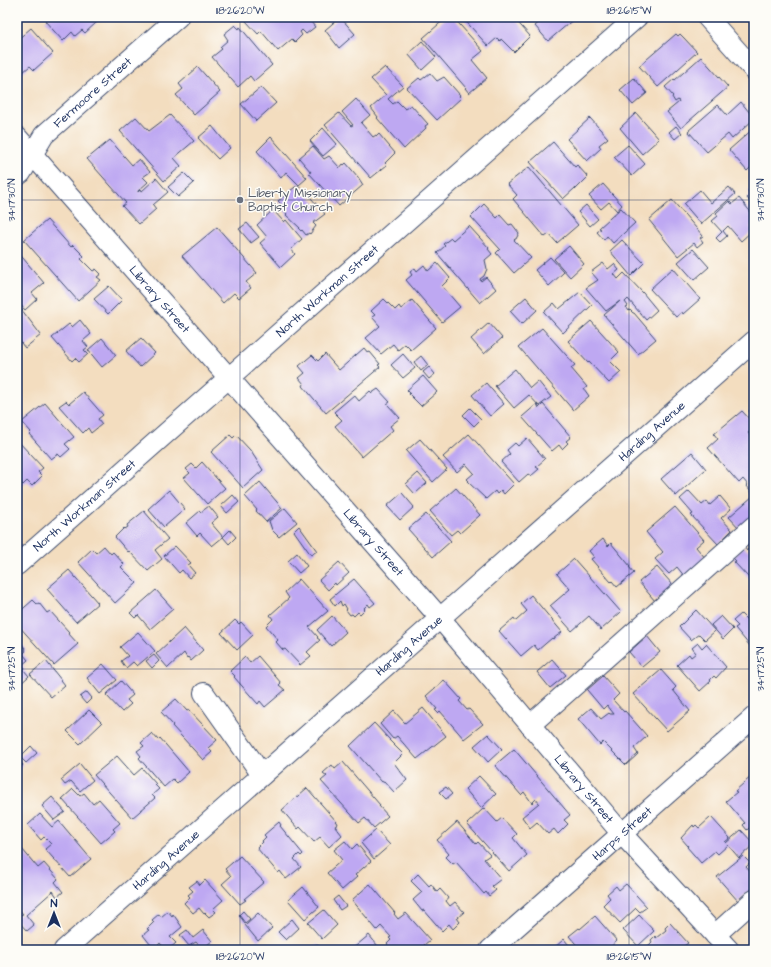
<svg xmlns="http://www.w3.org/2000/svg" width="771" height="967" viewBox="0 0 771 967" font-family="'Architects Daughter',sans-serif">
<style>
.building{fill:#bea8f2}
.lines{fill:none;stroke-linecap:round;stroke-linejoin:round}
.minor-casing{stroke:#3b496d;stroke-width:22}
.minor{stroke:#fff;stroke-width:20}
.ticks{fill:none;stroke:#1b2f5e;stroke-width:1;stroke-opacity:0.45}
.worship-dot{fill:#6b7280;stroke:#fdfcf7;stroke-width:1.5}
.labels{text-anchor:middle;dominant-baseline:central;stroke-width:3;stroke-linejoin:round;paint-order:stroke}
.street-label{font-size:12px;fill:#1b2f5e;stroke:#fdfcf7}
.worship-label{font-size:12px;fill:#5b616d;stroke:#fdfcf7;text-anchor:start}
.neatline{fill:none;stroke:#1b2f5e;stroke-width:1.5}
.ticks-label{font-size:10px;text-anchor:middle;fill:#1b2f5e}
</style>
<rect width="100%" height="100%" fill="#fdfcf7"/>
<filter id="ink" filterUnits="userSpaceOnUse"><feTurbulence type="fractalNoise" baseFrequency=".025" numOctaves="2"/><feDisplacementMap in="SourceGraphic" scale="8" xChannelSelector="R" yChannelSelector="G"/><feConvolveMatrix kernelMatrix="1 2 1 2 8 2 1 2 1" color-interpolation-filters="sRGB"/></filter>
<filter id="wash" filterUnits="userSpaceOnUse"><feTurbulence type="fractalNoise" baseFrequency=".012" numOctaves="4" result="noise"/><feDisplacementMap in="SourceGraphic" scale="16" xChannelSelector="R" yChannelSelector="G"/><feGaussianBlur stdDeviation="0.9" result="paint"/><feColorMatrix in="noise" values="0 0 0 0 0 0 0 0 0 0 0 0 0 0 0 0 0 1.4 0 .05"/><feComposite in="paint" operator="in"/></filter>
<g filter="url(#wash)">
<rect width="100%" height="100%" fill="#f3ddbf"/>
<g id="blocks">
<path class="building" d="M50,17H93L97,22L85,33L82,30L75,36L72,32L63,41L45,21Z
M250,17H271L273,19L275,17H307L315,27L306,34L302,30L300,32L302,35L295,42L292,39L278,51L261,31L258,34L246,21Z
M340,17L355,34L339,48L325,30Z
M447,17H453L483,51L472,60L487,78L469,93L465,88H466L423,38Z
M462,17H513L530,36L514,52L501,39L500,41L497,38L488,46Z
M545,17H574L575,18L548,41L535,26Z
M235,25L239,29L240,27L272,65L254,81L250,76L238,87L212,57L222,49L220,47L228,40L224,34Z
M31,28L53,53L34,70L30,66L23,72L17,65V40Z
M676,34L678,36L680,34L684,38L697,52L658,87L639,66Z
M422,41L436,57L422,70L408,54Z
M701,57L728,87L681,128L667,112L679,102L678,100L675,102L672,97L673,96L665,87L674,79L675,80Z
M198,67L220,92L194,115L176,95L183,89L179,84Z
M385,67L403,86L388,99L393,104L397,101L405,109L411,105L428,124L425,126L426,128L404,149L377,118L378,117L371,108L386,95L371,79Z
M430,73L437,81L444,77L460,95L459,96L461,98L437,120L407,88L419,78L421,80Z
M634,78L647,93L633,105L620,90Z
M261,87L276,103L256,121L241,104Z
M356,99L370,115L361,123L373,137L376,135L377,136L379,134L395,153L385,163L387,165L371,178L325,125L339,113L351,126L353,125L342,112Z
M741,102L754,118V119L732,139L728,134L707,152L688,131L718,105L727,115Z
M636,113L659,139L642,154L620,128Z
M170,115L194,141L174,158L181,166L164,181L120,131L136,117L149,131Z
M590,118L608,138L599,145L601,148L587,161L567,139Z
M212,126L230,148L218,159L198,138Z
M676,126L682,133L675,139L669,132Z
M323,128L337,144L323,156L310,141Z
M754,128V164L747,171L729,150Z
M271,137L307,178L299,185L286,172L281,178L257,151Z
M110,140L132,165L139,159L150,172L143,177L148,182L138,191V192L140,190L141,192L156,178L168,192L153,205L156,209L139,224L122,206L126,203L87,159Z
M553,142L575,167L577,165L588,177L576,189L575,188L563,199L530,162Z
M628,145L645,164L632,176L614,157Z
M313,146L324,159L329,156L340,168L343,164L344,165L346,163L358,177L363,185L339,206L309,173L311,172L299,158Z
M529,167L578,225L557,243L549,234L545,237L513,199L517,195L507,184Z
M184,173L194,183L178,197L168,187Z
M603,184L622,205L617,211L609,202L601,209L589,196Z
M754,186V206L747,198L751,194L748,191Z
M295,187H301L304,190L325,214L313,223L316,226L310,234L309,233L306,235L302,230L301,231L299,229L300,228L286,215L287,214L283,209L284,207L278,201Z
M729,187L735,194L701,224L684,204L700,190L711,203Z
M739,198L754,216V223L750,227L753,230L741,241L728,226L723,231L727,236L720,242L716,238L722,232L712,221L718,216L716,213L729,201L732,204Z
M672,200L703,236L700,238L703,242L697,247L694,243L678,256L649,220Z
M484,204L497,218L500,215L509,225L512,224L519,233L516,239H515L514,240L531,258L514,273L496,253L500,249L471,217Z
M586,205L598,219L590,226L578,212Z
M621,208L635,223L613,243L607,236L604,240L597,232L601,229L599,228Z
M273,210L284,222L286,220L302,239L291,249L295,254L281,267L260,243L267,237L257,225Z
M47,220L71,247L73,245L84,256L81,259L93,271L96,269L101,274L97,277L101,280L78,301L24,240Z
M247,223L259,237L251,243L239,229Z
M469,226L489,248L488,249L492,254L485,260L487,269L484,276L480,279L481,281L486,277L496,289L480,303L437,253L445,246L443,244L451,238L453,240Z
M217,227L257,273L246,282L251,288L239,298L234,293L223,303L182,256Z
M622,240L644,263L631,276L610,251Z
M569,246L584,264L570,277L554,259Z
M693,249L709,267L694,280L678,262Z
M17,251L44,283L32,293L37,299L25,310L17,301Z
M550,257L564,272L549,286L535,270Z
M437,263L450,278L442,286L460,307L442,322L406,280L412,275L410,272L415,268L417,271L424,265L428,271Z
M603,263L608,269L614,264L619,270L614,274L618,279L624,273L643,293L657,310L646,320L628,299L625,302L628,306L626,307L629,311L630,310L633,313H634L656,339L638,354L604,315L620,301L606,311L586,288L598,280L591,272Z
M673,268L700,299L683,314L682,312L676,317L650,289Z
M109,286L122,300L108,314L94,299Z
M580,292L592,305L563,333L544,312L554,303L559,309Z
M526,297L537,310L522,324L510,311Z
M384,299L395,310L399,306L401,309L412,300L436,328L411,350L405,344L398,350L393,344L381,354L366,338L380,326L372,317L375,315L371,311Z
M18,305L41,335L25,348L17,338V306Z
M80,320L91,334L83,341L88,347L84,350L88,354L79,362L75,358L72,361L52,338L69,324L72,327Z
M591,321L619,352L610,361L621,372L609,383L589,362L588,363L568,341Z
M489,323L502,338L484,354L471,339Z
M542,328L575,365L571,368L587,387L584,389L589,396L573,410L519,347Z
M102,338L116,355L102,367L88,350Z
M141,338L155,353L140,367L126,351Z
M364,348L368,353L370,352L380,364L378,365L380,367L326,413L303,386L304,384L299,378L305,373L299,366L312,355L318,361L325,354L339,370Z
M403,354L415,368L403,378L391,365Z
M421,356L428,365L421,371L414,362Z
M429,367L435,374L429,379L423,372Z
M515,369L530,388L538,381L551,397L539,406L529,395L514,408L495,386Z
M423,376L437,392L421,406L409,394L410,393L407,390Z
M486,383L504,404L490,416L472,395Z
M378,389L390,402L387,404L400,418L390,426L393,430L362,457L335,426L342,420L334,412L354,395L359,401L370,391L372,393Z
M83,392L103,415L98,419L102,424L91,433L88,428L83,433L59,406L66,401L69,404Z
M45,403L74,437L65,444L70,449L61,457L58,454L51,459L29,434L31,432L22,422Z
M537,404L539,408L543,404L571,437L566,441L568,443L562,449L559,445L552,451L522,417Z
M754,406V417L749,411Z
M470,408L481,419L474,426L463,415Z
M742,411L754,424V428L748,433L754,439L753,494L747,486L748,485L743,479L739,483L708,448L718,439L714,434Z
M469,434L514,484L504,494L501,490L497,494L495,491L486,499L468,482L469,481L467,479L474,473L466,464L457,472L443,457Z
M230,435L233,438L236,435L250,450L263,470L243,488L211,452Z
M527,438L545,459L536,467L539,469L531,476L528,474L519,482L501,462L510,454L507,450L515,443L518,446Z
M420,439L447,469L433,482L406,451Z
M17,440L43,468L38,472L42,476L32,486L27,481L23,485L17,479Z
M692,452L706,469L676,496L661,479Z
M202,462L225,488L207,504L184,478L190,473L186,469L192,464L196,468Z
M418,473L427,483L415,494L406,484Z
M260,482L282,508L266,522L256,511L257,510L245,496Z
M456,488L480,515L460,533L457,530L451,535L430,511Z
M169,490L185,509L164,527L148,509Z
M689,491L702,505L707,501L710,505L720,496L731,509L721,518L732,530L718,544L691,515L693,514L680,499Z
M402,493L414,507L400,520L387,506Z
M233,495L239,502L227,513L221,506Z
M753,496L754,498V515L739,528L729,517Z
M209,506L218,517L211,523L223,537L212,546L200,533L197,536L186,523L200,511L201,512Z
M675,507L704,540L696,547L706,559L685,577L677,567L669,574L655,559L663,552L646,532Z
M285,508L297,522L279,537L272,530L269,521Z
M144,511L168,539L155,550L162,559L148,571L129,551L128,552L115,537L124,528L125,529L128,527L127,525Z
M426,514L451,541L433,557L408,529Z
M299,526L317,551L311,555L294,531Z
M230,530L236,537L229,544L223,537Z
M603,539L608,546L611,543L630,566L629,567L634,573L617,587L612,581L611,582L591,559L594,557L589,551Z
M104,546L111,554L113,552L124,564L121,567L137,583L115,603L78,562L92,549L96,553Z
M175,546L191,563L188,565L195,573L189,578L182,570L179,573L164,556Z
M744,547L747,551L748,549L754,556V574L749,578L734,562L736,561L733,558Z
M297,553L307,566L299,573L288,561Z
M574,559L621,612L601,630L589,616L572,631L550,606L570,589L557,574Z
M339,562L349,573L336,585L335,583L328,590L319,580Z
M657,567L673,585L655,601L639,582Z
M69,570L98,603L76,622L47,589Z
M299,579L328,611L309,627L318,637L317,638L320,640L307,652L311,656L300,665L285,649L283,650L276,642L278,640L266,626L273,619L270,615L289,598L285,592Z
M354,579L375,603L370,607L368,604L364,608L365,609L360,614L358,612L354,616L352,614L350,615L346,610L347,609L344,604L342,606L340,601L335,606L330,599Z
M156,590L173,609L150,629L138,615L135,618L130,613Z
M531,595L562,632L553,639L552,638L538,650L534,645L521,656L499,631L514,618L516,621L527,611L521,604Z
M33,600L37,604L39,603L47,613L50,611L69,632L68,633L78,644L54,665L17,624V614Z
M696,610L715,631L705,640L699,634L691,640L679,627Z
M754,612V642L750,646L735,628L738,626L733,621L741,614L746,619Z
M332,616L346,632L331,646L317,630Z
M721,616L733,629L723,639L711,625Z
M235,620L239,624L241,622L253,635L237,650L221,633Z
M184,628L203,650L191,661L188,657L187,658L184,653L168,668L156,654Z
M138,632L155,651L137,666L133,662L126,668L121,661L128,656L120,647Z
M647,636L660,652L642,667L629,652Z
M17,639L26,649L25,650L26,651L23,654L28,660L22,665L25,668L23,669L29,676L17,687Z
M698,643L702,648L706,644L726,667L716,678L714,676L710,680L711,681L700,691L677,665L689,654L691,657L696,653L692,648Z
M154,655L159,661L152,668L146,661Z
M258,656L281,683L279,685L285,690L265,707L260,701L258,704L234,677L235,676L230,671L245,657L250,663Z
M552,659L566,675L550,688L537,672Z
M46,661L65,685L51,697L30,674Z
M103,664L117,680L100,694L87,678Z
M661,670L676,687L673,690L690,711L667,731L633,694Z
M603,676L619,694L613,700L624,712L625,711L647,736L634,748L638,754L626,765L603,742L600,745L578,719L591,708L601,719L609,713L610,714H614L607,705L603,709L587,690Z
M444,680L461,699L459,701L467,710L469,709L483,724L464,739L440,711L438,713L435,710L437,709L426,696Z
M121,681L133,695L127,700L131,704L122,712L106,695Z
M87,692L92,698L86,704L80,697Z
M176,699L187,711L189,710L217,740L208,748L212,752L203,760L172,726L173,725L161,712Z
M423,708L446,736L417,759L397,736L393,739L380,724L394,711L405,723Z
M89,710L102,723L80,744L67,731Z
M374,723L390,740H389L403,754L394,763L407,780L394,792L384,781L382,782L350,746Z
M152,733L158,740L160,738L189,772L177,783L173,779L164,787L139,758L141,756L137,751L144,746L141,743Z
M488,734L502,749L488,762L474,746Z
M31,746L37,753L26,763L20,757Z
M514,749L570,815L564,820L568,824L558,834L554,829L548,834L537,822L530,828L522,817L539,803L536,799L532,803L524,792L521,795L495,765Z
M117,756L134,775L142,768L156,784L155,785L159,789L152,795L155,798L132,818L94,775Z
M17,758L23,765L17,771Z
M343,762L380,805L379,806L388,816L374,828L365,818L359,823L321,781L327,776L323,773L332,765L335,769Z
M80,764L93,780L80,791L71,781L65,785L61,780Z
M753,775L754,777V833L749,828L747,830L743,825L745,823L726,801L737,792L735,791Z
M479,776L496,794L481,808L465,789Z
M446,787L452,794L446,799L439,792Z
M307,788L337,822L338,824L335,826L342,835L329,847L320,837L314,842L300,827L298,829L282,810Z
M73,789L80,796L84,793L93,804L99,799L120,823L113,829L115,831L101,843L62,799Z
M52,797L65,812L54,820L42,806Z
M484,808L497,822L502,818L517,834L513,838L527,855L509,871L467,824Z
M40,814L52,827L59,821L91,859L70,877L45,849L51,844L44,837L41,840L28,825Z
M711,817L730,838L725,842L726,843L741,830L754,844L739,858L728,845L718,854L715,851L701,863L687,847L688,846L681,838L693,825L694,827L696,825L699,828Z
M279,822L281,825L280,826L303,854L301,856L299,854L294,859L301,867L286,879L280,871L278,873L257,848L263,842L262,841L266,837L264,835Z
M457,822L476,844L478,842L490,855L484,859L501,879L492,886L496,890L489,896L486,892L484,894L456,862L453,864L446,857L449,854L437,840Z
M376,830L390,845L374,859L361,843Z
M345,841L352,849L357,844L371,861L355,875L357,877L342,890L327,873L342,860L334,850Z
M22,849L38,868L44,863L58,879L55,882L63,892L57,897L53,891L26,915L34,925L27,931L17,920V916L23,914L17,907V853Z
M240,856L264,882L244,899L246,900L240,904L222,884L231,876L225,869Z
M743,856L750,863L746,867L753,875L754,874V887L738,901L717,877Z
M418,874L429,886L431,884L437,892L440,889L448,898L446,901L450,906L455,902L464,912L457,918L460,922L453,929L449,924L442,931L424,910L422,911L413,900L422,892L411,881Z
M205,880L223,900L213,909L216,912L209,917L205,913L204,914L199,908L193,913L184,903L190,897L188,895L193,891L189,887L197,881L200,885Z
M370,884L395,913L394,914L398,919L406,913L430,940L424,945L429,950H392L387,944L391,940L389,938L391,937L381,926L377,930L352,900Z
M626,884L647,907L640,912L636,908L620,923L603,905L610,898L607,894L616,886L619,890Z
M303,887L319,907L305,919L288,900Z
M338,896L346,906L340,910L333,900Z
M324,910L337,925L322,939L308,923Z
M168,911L172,916L173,914L182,927L170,937L176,943L168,950H166L160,943L154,949L143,935L149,930L147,929L154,922L152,920L159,914L161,917Z
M243,911L250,919L245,923L239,915Z
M258,913L272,928L258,941L245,925Z
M639,915L654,931L638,946L623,930Z
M595,916L617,941L607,950H581L569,936L579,928L580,929Z
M292,919L299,928L286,940L278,932Z
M670,923L688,943L679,950H644L652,942L651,940L655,936L656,938L666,930L665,928Z
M187,930L193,938L203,930L212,941L202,949L196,942L189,946L180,935Z
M369,935L381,950H351Z
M564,939L572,949L571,950H552Z
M317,944L323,950H310Z"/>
</g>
</g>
<g filter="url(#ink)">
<use href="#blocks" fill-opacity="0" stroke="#3b496d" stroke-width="1"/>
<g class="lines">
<g class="minor-casing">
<g id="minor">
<path d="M707,17L754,70"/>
<path id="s1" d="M17,137L440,618L622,834L729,950"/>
<path id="s2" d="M17,176L21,173L44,135L178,17"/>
<path id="s3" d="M17,565L637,17"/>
<path d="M204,693L262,775"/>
<path d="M530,725L754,526"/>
<path d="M715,935L754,900"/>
<path id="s4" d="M64,950L754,341"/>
<path id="s5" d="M490,950L754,717"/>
</g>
</g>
<use href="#minor" class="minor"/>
</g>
</g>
<path class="ticks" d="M240,17V950M629,17V950M17,200H754M17,669H754"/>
<circle class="worship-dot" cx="240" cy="200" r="4"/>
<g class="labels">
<g class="street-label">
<text stroke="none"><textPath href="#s2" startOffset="114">Fermoore Street</textPath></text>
<text stroke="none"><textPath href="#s3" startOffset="414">North Workman Street</textPath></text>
<text stroke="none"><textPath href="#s1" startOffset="216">Library Street</textPath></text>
<text stroke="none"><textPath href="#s4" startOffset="784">Harding Avenue</textPath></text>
<text stroke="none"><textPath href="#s3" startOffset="90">North Workman Street</textPath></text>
<text stroke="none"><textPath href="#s1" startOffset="540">Library Street</textPath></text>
<text stroke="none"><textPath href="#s4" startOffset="460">Harding Avenue</textPath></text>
<text stroke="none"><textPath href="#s1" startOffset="864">Library Street</textPath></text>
<text stroke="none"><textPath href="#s5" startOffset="176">Harps Street</textPath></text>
<text stroke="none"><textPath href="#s4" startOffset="136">Harding Avenue</textPath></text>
</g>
<g class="worship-label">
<text x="248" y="193">Liberty Missionary<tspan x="248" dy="14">Baptist Church</tspan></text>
</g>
</g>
<rect width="771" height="967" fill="none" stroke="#fdfcf7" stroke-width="44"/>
<g transform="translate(54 913)" stroke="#fdfcf7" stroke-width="3" paint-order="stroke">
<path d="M0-3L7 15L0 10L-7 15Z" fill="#1b2f5e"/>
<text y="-6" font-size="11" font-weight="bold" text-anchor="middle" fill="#1b2f5e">N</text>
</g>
<rect x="22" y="22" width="727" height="923" class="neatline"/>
<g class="ticks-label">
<text x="240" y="14">118°26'20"W</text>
<text x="629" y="14">118°26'15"W</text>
<text transform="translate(11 200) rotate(-90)" y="4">34°17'30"N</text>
<text transform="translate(760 200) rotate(-90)" y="4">34°17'30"N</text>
<text transform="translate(11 669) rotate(-90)" y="4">34°17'25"N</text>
<text transform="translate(760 669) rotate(-90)" y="4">34°17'25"N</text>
<text x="240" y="960">118°26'20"W</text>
<text x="629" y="960">118°26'15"W</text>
</g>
</svg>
